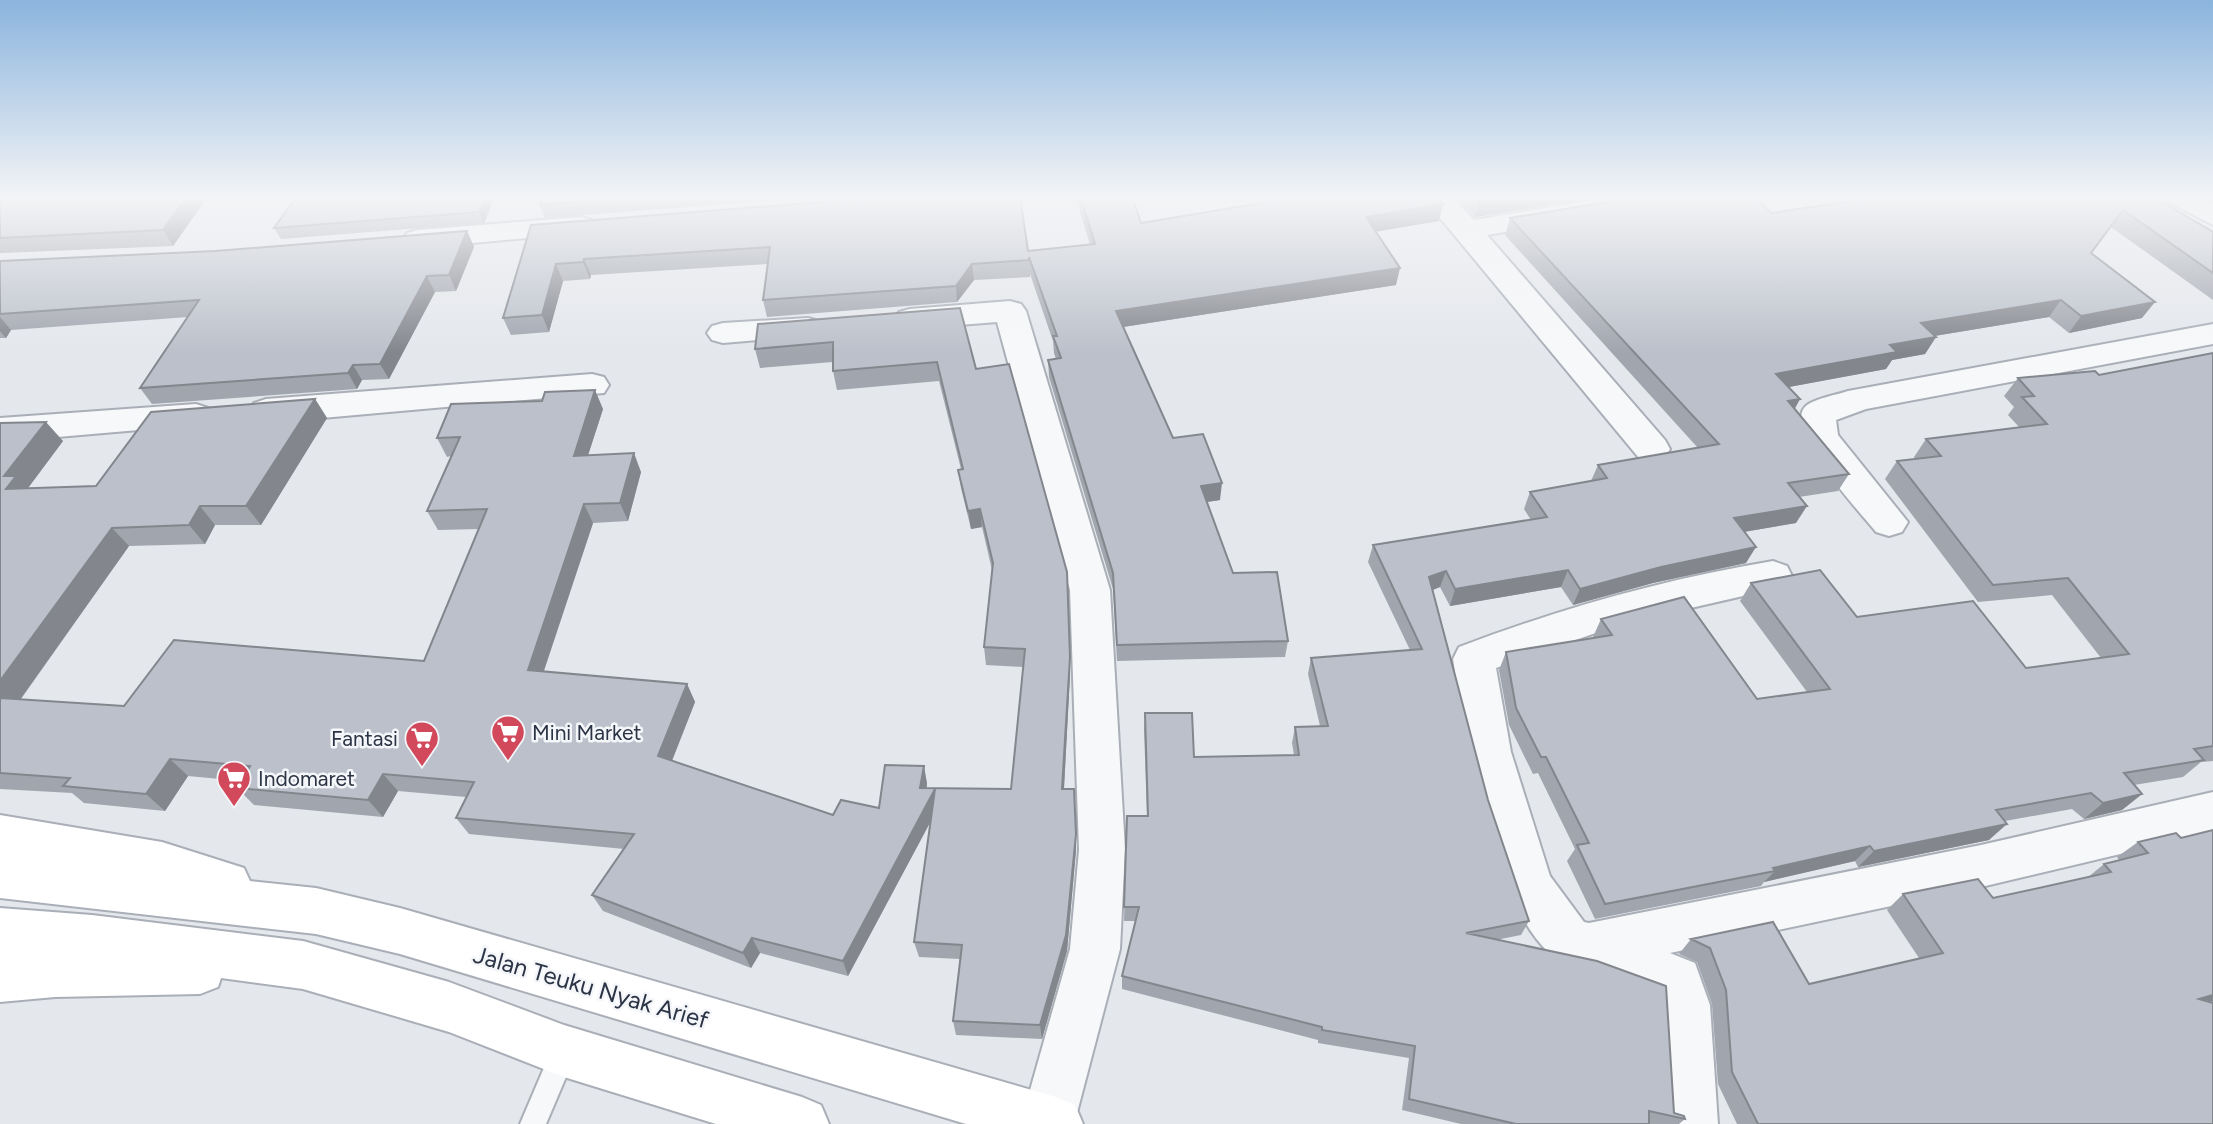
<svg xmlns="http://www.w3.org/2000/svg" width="2213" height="1124" viewBox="0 0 2213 1124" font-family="Figtree,sans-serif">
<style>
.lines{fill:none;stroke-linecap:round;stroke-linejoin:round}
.lane-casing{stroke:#a9aeb7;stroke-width:4}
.street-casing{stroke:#a9aeb7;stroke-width:4}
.secondary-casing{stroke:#a9aeb7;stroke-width:4}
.lane{fill:#f7f8fa;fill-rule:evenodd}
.street{fill:#f7f8fa;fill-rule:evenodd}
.secondary{fill:#fff;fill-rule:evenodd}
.wall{fill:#a1a5ae}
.shaded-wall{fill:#83868d}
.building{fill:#bbc0ca;stroke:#83868d;stroke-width:2}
.labels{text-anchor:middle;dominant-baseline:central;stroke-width:5;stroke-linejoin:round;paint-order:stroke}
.poi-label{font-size:21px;fill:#2b3445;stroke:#f4f6f9;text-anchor:start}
.near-street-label{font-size:24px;fill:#2b3445;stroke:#f4f6f9}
</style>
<rect width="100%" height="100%" fill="#e4e7ec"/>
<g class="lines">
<g class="lane-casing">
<path id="lane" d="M564,1038L573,1042L577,1051L546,1124H520L555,1042Z"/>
</g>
<g class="street-casing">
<path id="street" d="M1422,196H1451L1474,220L1617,196H1679L1675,202L1665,205L1487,235L1665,440L1670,449L1665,458L1652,461L1639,458Z
M2165,196H2199L2213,204V225L2169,202Z
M581,217L591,220L596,226L591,232L418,248L407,245L403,239L407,233L418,230Z
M1010,301L1021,304L1026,311L1110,590L1125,850L1120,949L1074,1124L1021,1122L1070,949L1079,850L1070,590L997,322L910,329L899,326L894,319L899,312L910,309Z
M808,318L819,321L824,328L819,335L723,343L712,340L707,333L712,326L723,323Z
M2213,324V344L1866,409L1836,420L1838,435L1908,522L1902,532L1889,536L1876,532C1861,513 1779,426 1807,405C1817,398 1836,395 1848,391Z
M592,374L604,377L609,385L604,393L266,423L254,419L249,411L254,403L266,399Z
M196,404L208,408L213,416L208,424L0,442V418Z
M1773,561L1787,566L1792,576L1787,586L1621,624L1496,668L1511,752L1550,876L1584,922L1589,923L1981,845L2213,792V832L1981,887L1670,953L1695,963L1710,1005L1718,1124H1664L1657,997C1636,989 1562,965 1549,953C1490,897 1465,738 1453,659L1459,647C1562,608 1665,579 1773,561Z"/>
</g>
<g class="secondary-casing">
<path id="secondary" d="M0,815L162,842L244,868L250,881L316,888L400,908L1056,1097L1075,1105L1083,1124H966L400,954L316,934L0,898Z
M0,908L92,915L303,941L449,982L564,1025L802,1097L821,1105L829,1124H716L564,1077L449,1032L303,989L221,978L218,987L200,994L55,997L0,1002Z"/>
</g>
<use href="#lane" class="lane"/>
<use href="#street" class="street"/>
<use href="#secondary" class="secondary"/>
</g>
<path class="wall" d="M0,196H208L173,246L0,253Z
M297,196H495L484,223L281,239L274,228Z
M542,196H827L545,218L540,205Z
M1075,196H1132L1141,223L1443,204L1439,221L1375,231L1396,285L1123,327L1173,438L1220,500L1207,502L1233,573L1288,641L1285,657L1117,661L1113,589L1049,377L1048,360L1056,359L1054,353L1053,341L1030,274V277L974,280L957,302L767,317L763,300L768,264L591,275L590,279L563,281L549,332L511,335L503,318L531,225L1028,251L1090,244Z
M1454,196H1604L1475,217Z
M2152,196L2213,232V300L2111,227L2091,254L2142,318L2069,333L2049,317L1934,336L1936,337L1925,354L1892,360L1886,369L1789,387L1794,409L1849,474L1838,491L1799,497L1796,523L1744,532L1746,563L1653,583L1573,605L1561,587L1450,606L1440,587L1433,590L1488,800L1529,921L1521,935L1496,940L1674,1113L1685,1119L1679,1124H1461L1402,1110L1409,1058L1318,1043V1040L1122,989V976L1136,921H1124L1127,816H1147L1144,729L1145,713L1194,757L1294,755L1292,743L1295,727L1320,726L1308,674L1311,658L1410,650L1368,562L1373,545L1531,520L1524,509L1530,492L1591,481L1598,465L1698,448L1505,235L1510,218L1772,213Z
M467,231L474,247L456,291L435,292L389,379L362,380L357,389L152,404L140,388L188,317L11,330L6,338H0V261L215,251Z
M758,324L976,369L1070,675L1064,789H1074L1076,850L1067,951L1042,1039L956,1035L953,1021L960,959L919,957L914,942L931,820L848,976L760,953L751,968L603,911L592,895L624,849L469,834L456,818L466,797L398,791L383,817L254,805L237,788L241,781L188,776L165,811L84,803L72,793L0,789V423L63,441L28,488L96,486L315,399L327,418L261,525H215L205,544L129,546L21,699L124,706L424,661L479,529L438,530L427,511L451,456L447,457L437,438L603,409L588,455L641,472L628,521L593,523L544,671L687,684L695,702L672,761L833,815L879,808L927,783V788L1011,789L1023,667L986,665L984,647L992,570L982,527L971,529L961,488L958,470L961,469L939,381L837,390L833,371V362L760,368L755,349Z
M2213,353V761L2201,762L2183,777L2134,785L2142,794L2122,810L2084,819L2072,809L2005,821L1989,840L1858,867L1855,861L1764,882L1761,886L1595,919L1567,861L1575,849L1538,773L1533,774L1509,725L1499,670L1506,652L1593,638V637L1601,619L1757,699L1807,692L1740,601L1751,583L1857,617L2026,668L2101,658L2052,595L1978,602L1885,479L1897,461L1915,459L1914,457L1926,439L2019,427L2008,415L2014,407L2004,396L2018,378L2099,375Z
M2181,838L2213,1124H1737L1718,1084L1712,1004L1697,962L1679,954L1691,939L1809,984L1919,958L1887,910L1903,894L1993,898L2087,878L2104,864L2119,860L2117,857L2138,842Z"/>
<path class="shaded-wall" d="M187,196H208L173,246L163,230Z
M486,196H495L484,223L479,212Z
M1509,196H1604L1475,217L1479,201Z
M1443,204L1439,221L1363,234L1366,217Z
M467,231L474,247L456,291L449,275Z
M584,259L591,275L590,279L583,262Z
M556,264L563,281L549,332L542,315Z
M972,264L974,280L957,302L956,286Z
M1400,268L1396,285L1116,328V311Z
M427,276L435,292L389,379L380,364Z
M2061,300L2049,317L1910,340L1921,323Z
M2155,302L2142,318L2069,333L2081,316Z
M0,317L11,330L6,338L0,331Z
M1936,337L1925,354L1892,360L1886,369L1767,391L1776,374L1890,345Z
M353,365L362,380L357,389L348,373Z
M595,390L603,409L582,474L574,456Z
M315,399L327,418L261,525L246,506Z
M1800,399L1791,416L1788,401Z
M46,422L63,441L28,488L6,489L4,476Z
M634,453L641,472L628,521L620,503Z
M1222,483L1220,500L1200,503L1201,486Z
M584,504L593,523L538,688L528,670Z
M200,506L215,525L205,544L189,525Z
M1807,506L1796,523L1725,535L1734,518Z
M980,509L982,527L971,529L968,511Z
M112,528L129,546L9,715L0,707V681Z
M1756,547L1746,563L1653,583L1573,605L1580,589L1661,567Z
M1568,570L1561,587L1450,606L1455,589Z
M1446,571L1440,587L1424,593L1429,577Z
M1067,572L1070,675L1063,806L1062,789Z
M687,684L695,702L667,773L658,756Z
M170,759L188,776L165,811L146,794Z
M924,766L927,783L924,805L920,788Z
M383,774L398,791L383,817L368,800Z
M935,789L939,806L848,976L843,961Z
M2142,794L2122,810L2084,819L2103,803Z
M2007,824L1989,840L1858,867L1874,851Z
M1076,834V850L1067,951L1042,1039L1040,1025Z
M1870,846L1855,861L1764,882L1775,871L1773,868Z
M752,938L760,953L751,968L743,953Z
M2213,995V1002L2199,999Z"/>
<path class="building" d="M0,196H187L163,230L0,238Z
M297,196H486L479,212L274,228Z
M542,196H655L540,205Z
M898,196H1020L1028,251L1095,244L1080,196H1132L1141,223L1303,196H1436L1443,204L1366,217L1400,268L1116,311L1173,438L1203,434L1222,483L1201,486L1233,573L1277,572L1288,641L1117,645L1113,573L1048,360L1061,358L1053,336H1057L1029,257V260L972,264L956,286L763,300L770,247L584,259L583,262L556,264L542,315L503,318L531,225Z
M1474,196H1509L1479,201Z
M1644,196H1752L1772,213L1885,196H2152L2213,232V273L2123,210L2091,253L2155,302L2081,316L2061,300L1921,323L1936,337L1890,345L1897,352L1776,374L1800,399L1788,401L1849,474L1788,483L1807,506L1734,518L1756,547L1661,567L1580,589L1568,570L1455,589L1446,571L1429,577L1488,800L1529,921L1466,933L1597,961L1666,986L1674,1113L1684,1116L1685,1119L1649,1111V1124H1516L1409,1099L1415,1046L1322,1030V1027L1122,976L1139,907H1124L1127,816H1148L1145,713H1192L1194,757L1299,755L1295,727L1328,726L1311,658L1422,649L1373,545L1547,517L1530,492L1607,478L1598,465L1719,444L1510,218Z
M467,231L449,275L427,276L380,364L353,365L348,373L140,388L199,300L0,314V261L215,251Z
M960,308L976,369L1009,364L1067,572L1070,657L1062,789H1074L1076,834L1066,935L1040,1025L953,1021L962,945L914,942L935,789L843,961L752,938L743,953L592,895L634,834L456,818L474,782L383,774L368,800L237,788L250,766L170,759L146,794L63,786L70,778L0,773V698L124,706L174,640L424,661L487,509L427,511L460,437L437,438L451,404L542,401L545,392L595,390L574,456L634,453L620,503L584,504L528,670L687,684L658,756L833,815L841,800L879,808L885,765L924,766L920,788L1011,789L1025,649L984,647L993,563L980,509L968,511L958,470L963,469L937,362L833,371V342L755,349L758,324Z
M2213,353V746L2194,749L2204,760L2124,773L2142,794L2103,803L2091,793L1996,810L2007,824L1874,851L1870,846L1773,868L1775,871L1605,904L1577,845L1589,843L1546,757H1541L1516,708L1506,652L1612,635L1601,619L1684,597L1757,699L1830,689L1751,583L1820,570L1857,617L1973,601L2026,668L2129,654L2068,578L1993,585L1897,461L1941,456L1926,439L2047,424L2022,397L2034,396L2018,378L2095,371L2099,375Z
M315,399L246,506H200L189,525L112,528L0,681V423L46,422L4,476H16L6,489L96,486L151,412Z
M2213,830V995L2199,999L2213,1003V1124H1758L1732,1072L1726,990L1710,948L1691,939L1773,922L1809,984L1943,953L1903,894L1978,879L1993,898L2111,872L2104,864L2148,853L2138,842L2176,833L2181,838Z"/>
<linearGradient id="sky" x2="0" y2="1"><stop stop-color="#8bb4dd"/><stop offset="0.56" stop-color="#f3f4f6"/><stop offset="1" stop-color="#f3f4f6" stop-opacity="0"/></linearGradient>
<rect width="2213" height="353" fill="url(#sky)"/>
<defs>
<g id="supermarket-pin" transform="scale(1.75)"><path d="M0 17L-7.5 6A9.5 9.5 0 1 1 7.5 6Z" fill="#d1495b" stroke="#f4f6f9"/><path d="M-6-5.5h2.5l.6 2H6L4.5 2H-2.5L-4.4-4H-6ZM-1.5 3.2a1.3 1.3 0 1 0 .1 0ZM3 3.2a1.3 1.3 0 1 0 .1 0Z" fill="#fff"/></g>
</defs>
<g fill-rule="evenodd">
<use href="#supermarket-pin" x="508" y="732"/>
<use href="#supermarket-pin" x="422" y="738"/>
<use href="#supermarket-pin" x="234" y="778"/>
</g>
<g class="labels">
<g class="poi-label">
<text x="532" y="732">Mini Market</text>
<text x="398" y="738" text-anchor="end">Fantasi</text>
<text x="258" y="778">Indomaret</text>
</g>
<g class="near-street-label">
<text transform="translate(591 987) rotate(16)">Jalan Teuku Nyak Arief</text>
</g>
</g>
</svg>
